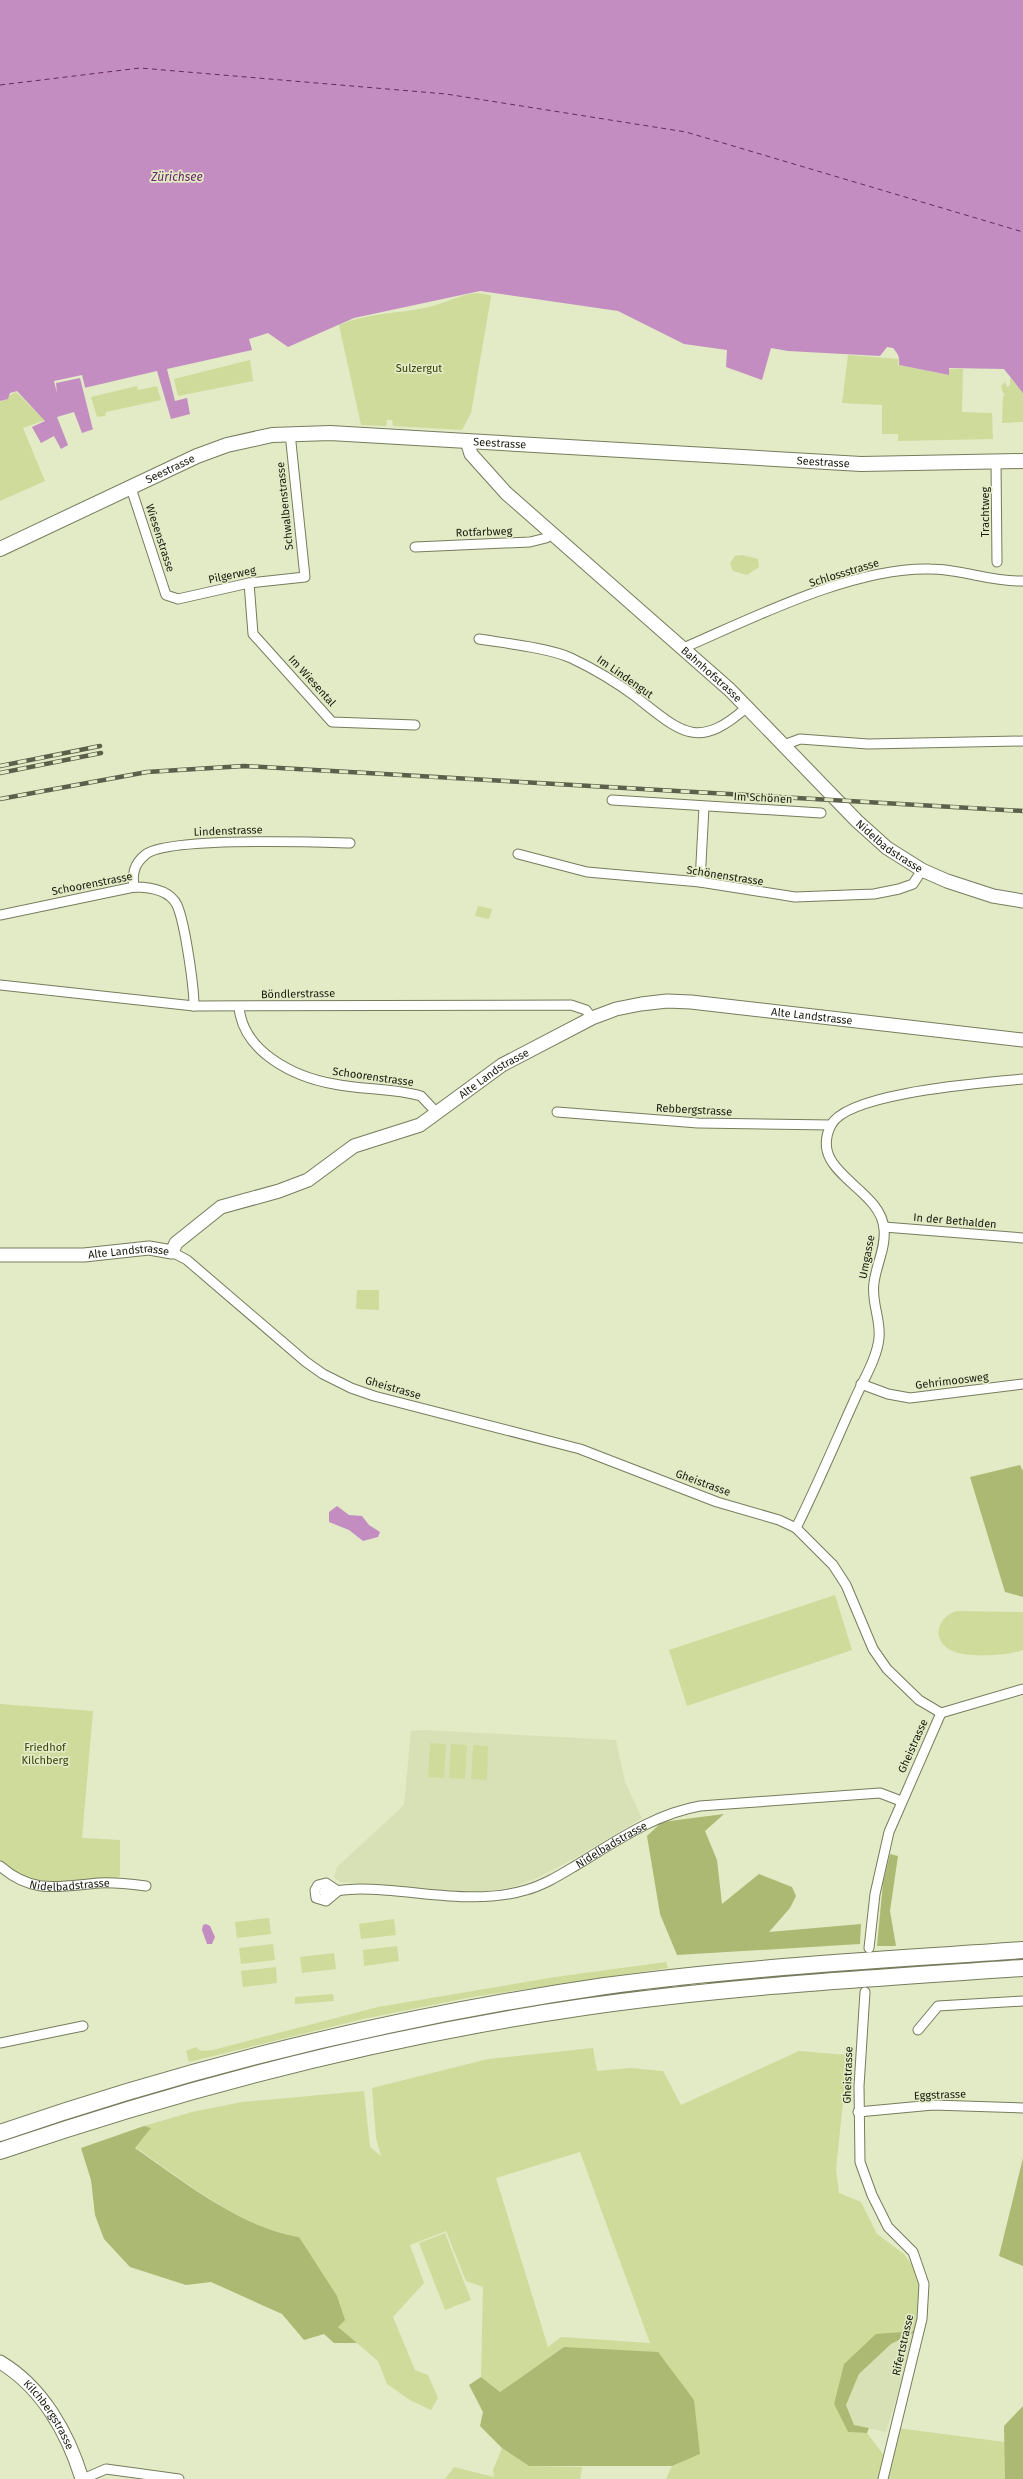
<svg xmlns="http://www.w3.org/2000/svg" width="1023" height="2479" viewBox="0 0 1023 2479" font-family="'Fira Sans',sans-serif">
<style>
.built{fill:#d8e1b6}
.green{fill:#cfdb9b;fill-rule:evenodd}
.forest{fill:#acb972}
.water{fill:#c48dc1}
.pier{fill:#e2eac6}
.lines{fill:none;stroke-linecap:round;stroke-linejoin:round}
.ferry{stroke:#672666;stroke-width:1;stroke-dasharray:5 4;stroke-linecap:butt}
.street-casing{stroke:#767c5c;stroke-width:11}
.secondary-casing{stroke:#767c5c;stroke-width:15}
.primary-casing{stroke:#767c5c;stroke-width:16}
.highway-casing{stroke:#767c5c;stroke-width:18}
.street{stroke:#fff;stroke-width:9}
.secondary{stroke:#fff;stroke-width:13}
.primary{stroke:#fff;stroke-width:14}
.highway{stroke:#fff;stroke-width:16}
.rail-casing{stroke:#5c604b;stroke-width:4.5}
.rail{stroke:#e2eac6;stroke-width:3;stroke-dasharray:9;stroke-linecap:butt}
.labels{text-anchor:middle;dominant-baseline:central;stroke-width:3.5;stroke-linejoin:round;paint-order:stroke}
.park-label{font-size:11px;fill:#394109;stroke:#e2eac6}
.street-label{font-size:11px;fill:#191b0e;stroke:#e2eac6}
.water-label{font-size:12px;font-style:italic;fill:#672666;stroke:#e2eac6}
</style>
<rect width="100%" height="100%" fill="#e2eac6"/>
<path class="built" d="M425,1730L616,1740L625,1782L642,1818L577,1857L535,1879L513,1887L489,1891H444L340,1882L334,1877L337,1867L404,1805L411,1731Z
M917,2331L886,2432L854,2425L846,2405L859,2374L891,2344Z"/>
<path class="green" d="M478,293L490,295L491,297L471,413L462,430L393,426L392,420H387L386,426L361,425L339,325C367,313 395,314 424,308C443,305 459,294 478,293Z
M848,355L899,359L898,365L949,375V369H963L962,412L992,413L993,439L898,441V434H882V405L842,403Z
M250,360L253,381L178,396L174,379Z
M1010,377L1023,393V422L1002,423L1003,397L1005,394L1003,393L1001,386L1005,382L1007,387L1010,385Z
M137,386L138,390L157,386L161,400L106,412L105,416L97,417L91,397Z
M16,392L45,420L23,428L45,481L0,501V402C7,399 9,395 16,392Z
M742,555L758,559L759,567L747,575L733,571L730,563L735,556Z
M478,906L492,909L489,919L475,916Z
M357,1290H379V1310L356,1309Z
M835,1595L852,1650L687,1706L669,1650Z
M957,1611L1023,1612V1650C1007,1656 961,1659 947,1648C931,1636 940,1615 957,1611Z
M0,1704L93,1711L82,1838L120,1840V1876L117,1878C76,1880 33,1891 0,1861Z
M430,1743L446,1744L444,1778L428,1777Z
M451,1744L467,1745L465,1779L449,1778Z
M473,1745L488,1746L487,1780L471,1779Z
M269,1918L271,1934L237,1938L235,1922Z
M394,1919L396,1935L361,1939L359,1924Z
M273,1944L275,1960L241,1964L239,1948Z
M397,1946L399,1961L364,1966L363,1950Z
M334,1953L336,1969L302,1973L300,1957Z
M666,1962L668,1968L472,1997L363,2019L189,2062L186,2051L196,2047L201,2051L213,2050L378,2007L555,1977Z
M276,1967L277,1983L243,1987L241,1971Z
M333,1994L334,2001L295,2004V1997Z
M593,2048L597,2071L630,2068L663,2071L681,2105L799,2051L848,2055L836,2169L839,2193L861,2202L877,2234L904,2254L913,2266L920,2284V2317L917,2331L844,2364L834,2404L848,2432L867,2433L885,2457L880,2479H666L672,2466L700,2453L564,2347L500,2392L481,2377L483,2287L466,2281L446,2231L410,2245L424,2283L393,2317L415,2370L428,2375L438,2398L431,2410L410,2400L387,2384L378,2361L338,2327L299,2237C241,2228 183,2180 135,2147L151,2128L144,2126L192,2112L242,2102L364,2091L370,2147L381,2156L376,2138L372,2088L488,2059ZM580,2152L650,2343L561,2337L548,2347L496,2178Z
M445,2233L471,2300L445,2310L419,2243Z
M897,2428L1005,2442V2479H885Z
M502,2448L529,2466L582,2467L580,2479H445L454,2467L494,2477L493,2470Z"/>
<path class="forest" d="M1020,1465L1023,1471V1597L1005,1592L970,1477Z
M724,1814L705,1831L717,1860L722,1904L759,1874L792,1887L796,1896L790,1908L769,1932L861,1924L860,1944L677,1955L660,1914L647,1836L662,1822Z
M890,1854L898,1856L890,1911L896,1946H877L883,1883Z
M144,2126L151,2128L135,2148C183,2181 241,2228 299,2237L337,2296L345,2320L338,2327L357,2343H334L324,2334L304,2340L282,2314L211,2282L186,2285L130,2267L104,2239L95,2215L91,2180L81,2148Z
M1023,2158V2266L999,2256Z
M917,2331L891,2344L859,2374L846,2405L854,2425L869,2428L867,2433L848,2432L834,2404L844,2364L876,2334Z
M564,2347L658,2352L694,2400L700,2454L672,2466H529L502,2448L480,2426L483,2412L469,2385L481,2377L500,2392Z
M1023,2406V2479H1005L1004,2426Z"/>
<path class="water" d="M0,0H1023V393L1004,369L949,368V375L899,365C900,357 898,354 893,348L887,347L880,356L788,351L771,348L762,380L726,367L727,350L684,344L618,311L480,291L354,318L288,347L268,333L249,339L252,350L167,369L175,401L187,398L190,414L171,419L157,371L84,388L94,429L82,433L74,412L57,417L68,445L61,449L54,436L41,443L32,427L45,421L17,391L10,393L8,399L0,401Z
M337,1506L349,1515L362,1516L369,1525L380,1532L378,1537L363,1541L349,1530L329,1522V1512Z
M206,1924L210,1926L215,1937L212,1944H207L202,1930L203,1925Z"/>
<path class="pier" d="M82,375L92,416L96,429L93,430L80,378L56,383L57,393L54,381Z"/>
<g class="lines">
<path class="ferry" d="M0,85L140,68L446,94L686,132L1023,232"/>
<g class="street-casing">
<g id="street">
<path d="M996,462L997,562"/>
<path d="M131,488L166,595L178,599L249,583L305,577L290,433"/>
<path d="M415,547L530,542L546,538L552,533"/>
<path d="M249,583L253,634L332,722L415,725"/>
<path d="M479,639C503,643 549,648 571,658C594,669 615,681 636,697C680,731 697,752 747,707"/>
<path d="M681,649C753,618 852,567 930,569C962,569 991,582 1023,581"/>
<path d="M784,745L800,739L868,744L1023,741"/>
<path d="M612,800L821,813"/>
<path d="M518,854L587,872L700,882L795,897L874,894L899,889L913,884L922,870"/>
<path d="M700,882L704,807"/>
<path d="M134,887C132,874 134,864 145,855C165,837 316,842 350,843"/>
<path d="M0,915L134,887C149,887 169,889 177,905C185,923 194,987 194,1006"/>
<path d="M0,985L194,1006L571,1005L586,1010L592,1018"/>
<path d="M239,1007C243,1052 294,1077 334,1084C362,1090 393,1088 421,1096L437,1113"/>
<path d="M557,1112L698,1123L831,1125"/>
<path d="M884,1227L1023,1238"/>
<path d="M172,1252L187,1260L306,1362L323,1374L351,1388L374,1396L580,1449L717,1502L779,1520L796,1528L833,1565L846,1585L873,1649L887,1669L919,1700L941,1713"/>
<path d="M861,1384L888,1394L910,1398L1023,1384"/>
<path d="M796,1528C817,1486 835,1443 854,1401C862,1382 877,1359 879,1338C881,1319 871,1302 874,1283C876,1265 886,1248 884,1229C881,1187 807,1173 831,1125C848,1092 986,1083 1023,1079"/>
<path d="M941,1713L1023,1689"/>
<path id="s1" d="M0,1866C33,1895 60,1886 99,1883C114,1882 130,1884 146,1886"/>
<path d="M326,1883L338,1891L326,1901L316,1898L315,1890L318,1885Z"/>
<path id="s2" d="M324,1892C336,1891 348,1889 360,1889C415,1889 472,1906 526,1890C544,1885 560,1875 575,1866C615,1842 654,1814 700,1806L880,1793L901,1801"/>
<path d="M869,1948L875,1894L889,1832L941,1713"/>
<path d="M865,1992L859,2086L860,2162L872,2195L888,2227L913,2252L924,2284L922,2319L883,2479"/>
<path d="M918,2030L938,2006L1023,2001"/>
<path d="M0,2043L83,2026"/>
<path d="M858,2112L933,2105L1023,2108"/>
<path d="M83,2479L106,2469L179,2479"/>
</g>
</g>
<g class="secondary-casing">
<g id="secondary">
<path id="s3" d="M467,441L471,454L506,493L730,690L857,821L887,848L922,870L947,881L993,896L1023,901"/>
<path id="s4" d="M0,1255H84L149,1248L172,1252L176,1243L221,1207L279,1191L308,1180L354,1146L420,1125L502,1065L592,1018L616,1009L641,1004L667,1001L691,1002L1023,1040"/>
<path id="s5" d="M0,2362C42,2387 68,2433 82,2479"/>
</g>
</g>
<g class="primary-casing">
<g id="primary">
<path id="s6" d="M0,549L197,456L227,445L272,435L330,433L861,464L1023,461"/>
</g>
</g>
<g class="highway-casing">
<path id="highway" d="M0,2133C197,2065 399,2016 605,1986C744,1967 884,1960 1023,1950
M0,2151C191,2086 385,2036 584,2007C730,1986 877,1978 1023,1968"/>
</g>
<use href="#street" class="street"/>
<use href="#secondary" class="secondary"/>
<use href="#primary" class="primary"/>
<use href="#highway" class="highway"/>
<g class="rail-casing">
<path id="rail" d="M0,766L100,746
M0,773L101,753
M0,799L147,772L244,766L1023,811"/>
</g>
<use href="#rail" class="rail"/>
</g>
<g class="labels">
<g class="park-label">
<text x="419" y="368">Sulzergut</text>
<text x="45" y="1747">Friedhof<tspan x="45" dy="13">Kilchberg</tspan></text>
</g>
<g class="street-label">
<text stroke="none"><textPath href="#s6" startOffset="524">Seestrasse</textPath></text>
<text stroke="none"><textPath href="#s6" startOffset="848">Seestrasse</textPath></text>
<text stroke="none"><textPath href="#s6" startOffset="188">Seestrasse</textPath></text>
<text transform="translate(285 506) rotate(-96)">Schwalbenstrasse</text>
<text transform="translate(985 512) rotate(-90)">Trachtweg</text>
<text transform="translate(484 532) rotate(-2)">Rotfarbweg</text>
<text transform="translate(160 538) rotate(72)">Wiesenstrasse</text>
<text transform="translate(844 573) rotate(-17)">Schlossstrasse</text>
<text transform="translate(232 575) rotate(-12)">Pilgerweg</text>
<text stroke="none"><textPath href="#s3" startOffset="340">Bahnhofstrasse</textPath></text>
<text transform="translate(625 677) rotate(35)">Im Lindengut</text>
<text transform="translate(312 681) rotate(48)">Im Wiesental</text>
<text transform="translate(763 798) rotate(3)">Im Schönen</text>
<text transform="translate(228 831) rotate(-2)">Lindenstrasse</text>
<text stroke="none"><textPath href="#s3" startOffset="588">Nidelbadstrasse</textPath></text>
<text transform="translate(725 876) rotate(9)">Schönenstrasse</text>
<text transform="translate(92 884) rotate(-11)">Schoorenstrasse</text>
<text transform="translate(298 994) rotate(-1)">Böndlerstrasse</text>
<text stroke="none"><textPath href="#s4" startOffset="884">Alte Landstrasse</textPath></text>
<text stroke="none"><textPath href="#s4" startOffset="548">Alte Landstrasse</textPath></text>
<text transform="translate(373 1077) rotate(8)">Schoorenstrasse</text>
<text transform="translate(694 1110) rotate(3)">Rebbergstrasse</text>
<text transform="translate(955 1221) rotate(5)">In der Bethalden</text>
<text stroke="none"><textPath href="#s4" startOffset="129">Alte Landstrasse</textPath></text>
<text transform="translate(867 1257) rotate(-79)">Umgasse</text>
<text transform="translate(952 1381) rotate(-7)">Gehrimoosweg</text>
<text transform="translate(393 1388) rotate(16)">Gheistrasse</text>
<text transform="translate(703 1483) rotate(20)">Gheistrasse</text>
<text transform="translate(913 1746) rotate(-66)">Gheistrasse</text>
<text stroke="none"><textPath href="#s2" startOffset="300">Nidelbadstrasse</textPath></text>
<text stroke="none"><textPath href="#s1" startOffset="75">Nidelbadstrasse</textPath></text>
<text transform="translate(848 2075) rotate(-88)">Gheistrasse</text>
<text transform="translate(940 2095) rotate(-2)">Eggstrasse</text>
<text transform="translate(903 2345) rotate(-77)">Rifertstrasse</text>
<text stroke="none"><textPath href="#s5" startOffset="73">Kilchbergstrasse</textPath></text>
</g>
<g class="water-label">
<text x="177" y="177">Zürichsee</text>
</g>
</g>
</svg>
